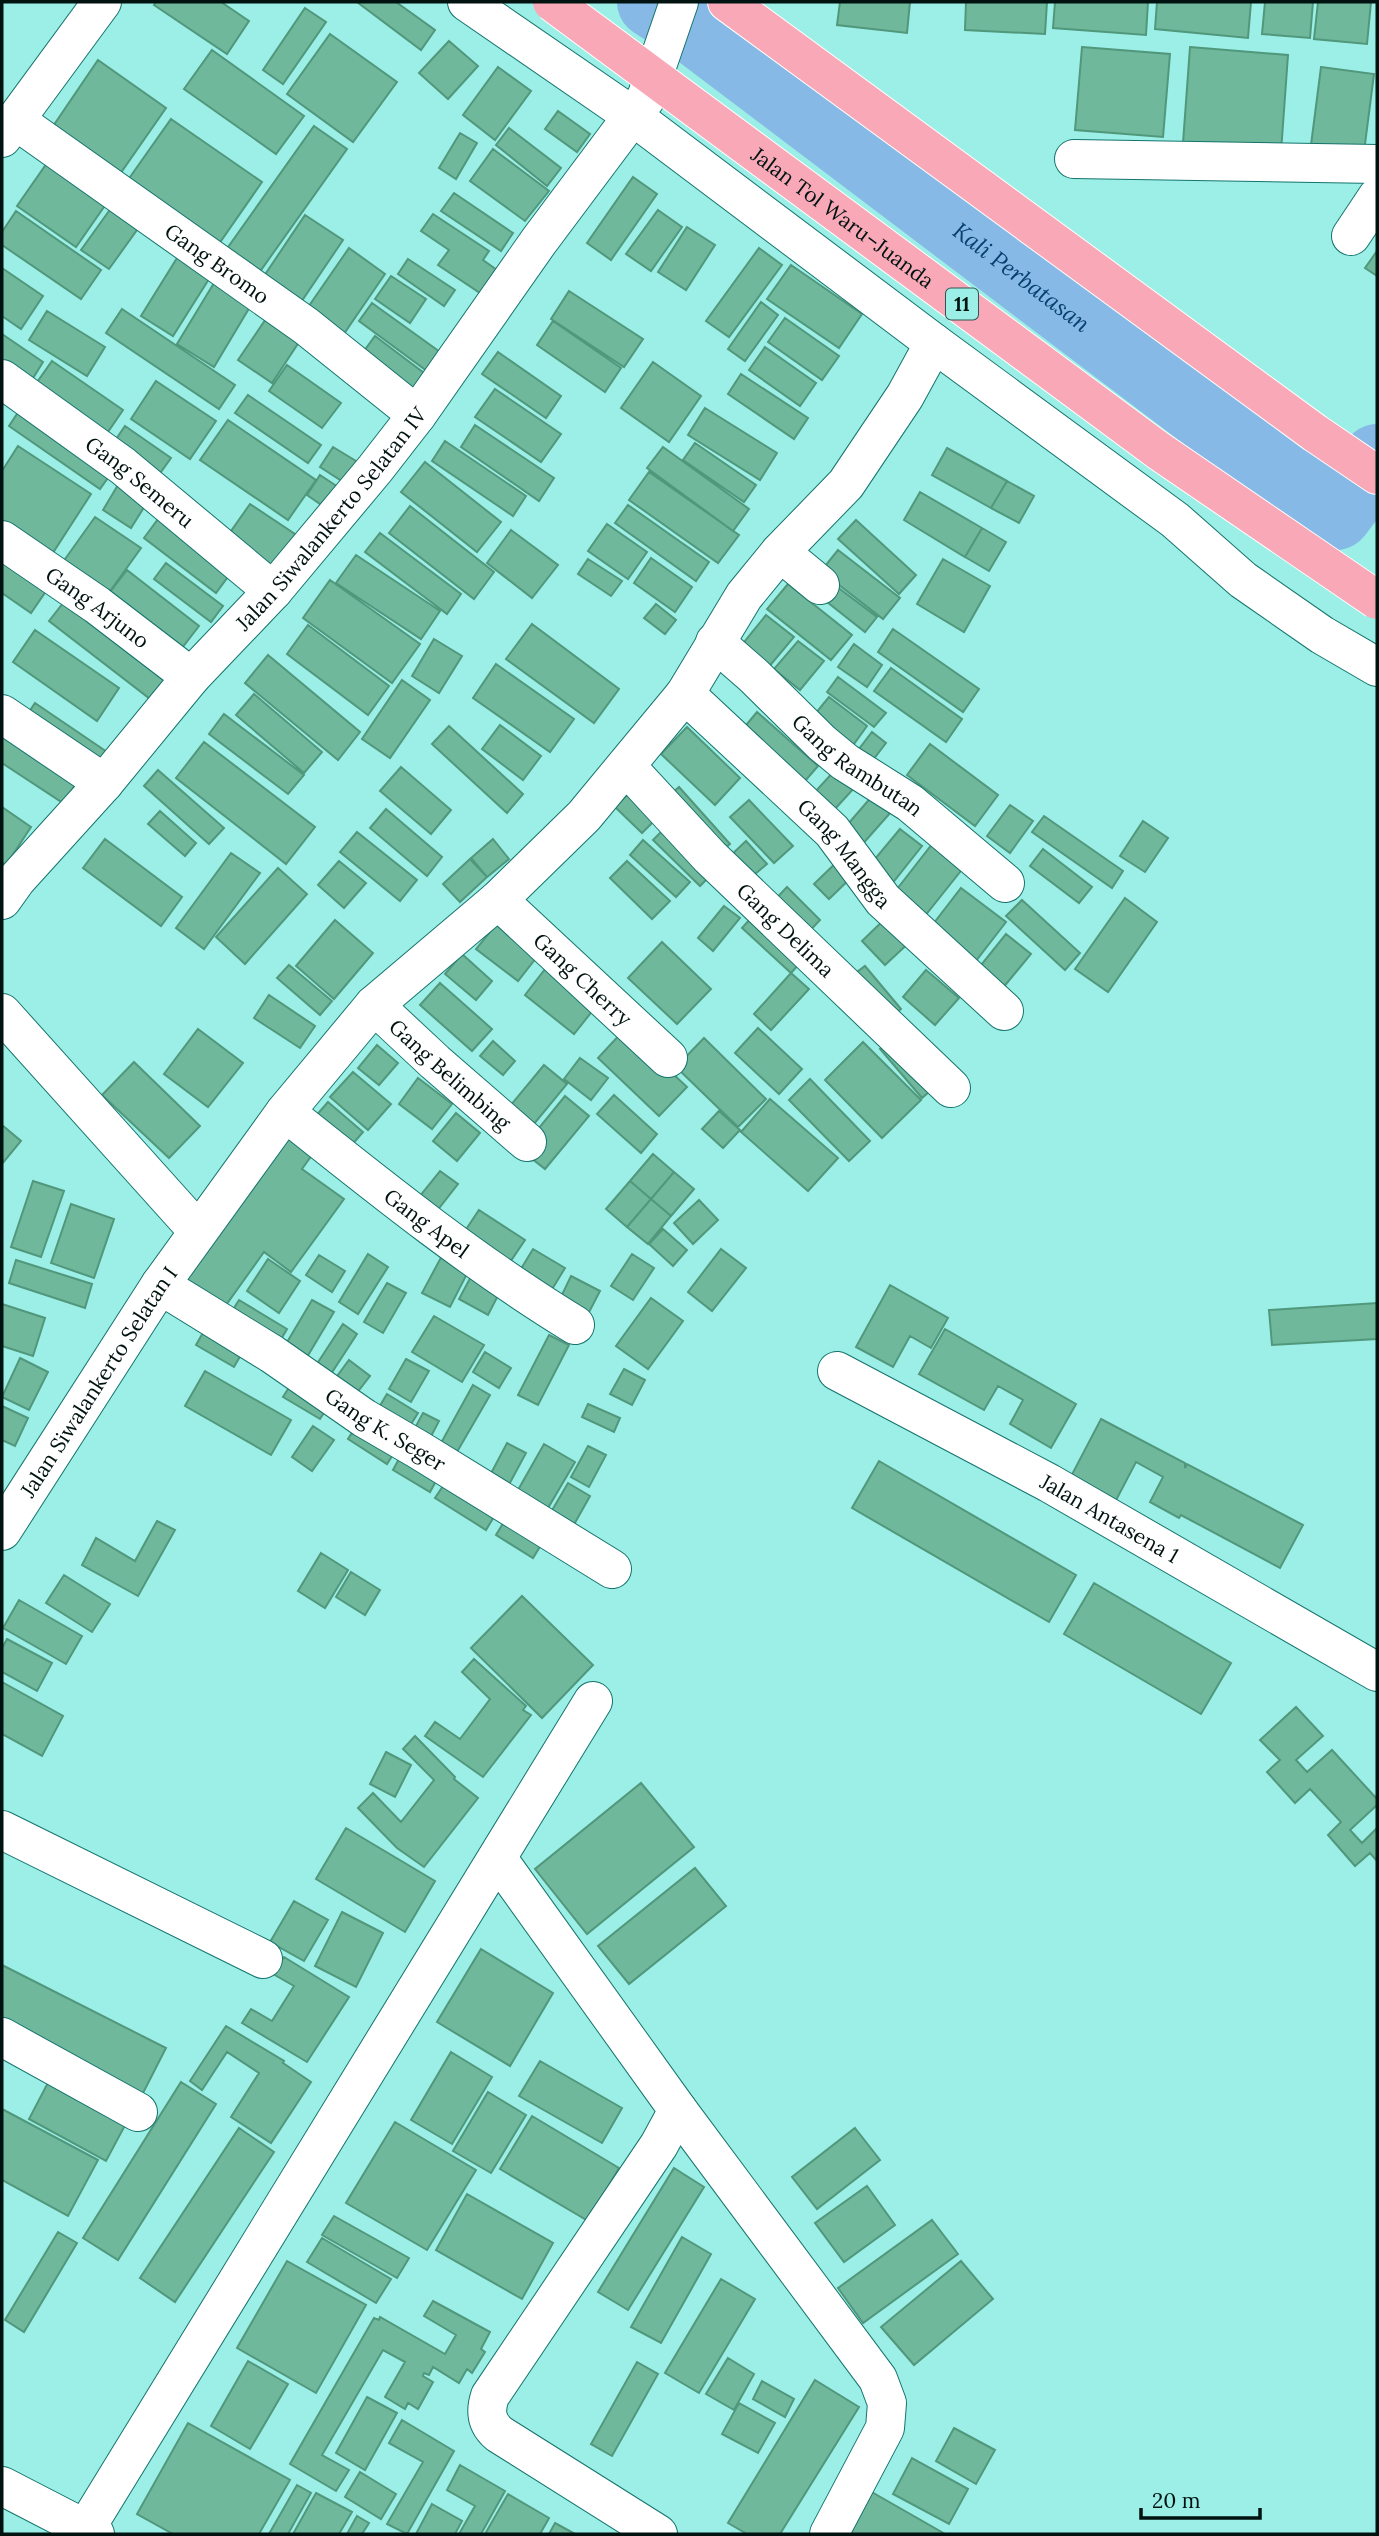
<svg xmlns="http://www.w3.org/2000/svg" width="1379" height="2536" viewBox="0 0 1379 2536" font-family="Lora,serif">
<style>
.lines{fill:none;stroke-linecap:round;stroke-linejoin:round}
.river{stroke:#87b9e7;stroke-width:72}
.building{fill:#6fb89b;stroke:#51977c;stroke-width:2}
.street-casing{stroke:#15746d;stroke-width:40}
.highway-casing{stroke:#fff;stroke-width:40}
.street{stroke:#fff;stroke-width:38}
.highway{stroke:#f8a8b7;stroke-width:38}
.highway-bridge-casing{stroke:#fff;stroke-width:40;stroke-linecap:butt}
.highway-bridge{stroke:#f8a8b7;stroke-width:38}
.labels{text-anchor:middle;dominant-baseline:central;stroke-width:5;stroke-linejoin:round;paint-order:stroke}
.shield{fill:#9befe6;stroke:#2e5551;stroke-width:2}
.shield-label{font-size:19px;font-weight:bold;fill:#001311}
.street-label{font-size:21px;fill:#001311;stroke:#9befe6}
.water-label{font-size:23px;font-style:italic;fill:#07416c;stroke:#9befe6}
</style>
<rect width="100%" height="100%" fill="#9befe6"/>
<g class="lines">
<path class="river" id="s1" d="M653,2L695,29L1336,514L1377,460"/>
</g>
<path class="building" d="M156,2H221L249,21L227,54L154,5Z
M357,2H396L435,30L421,50Z
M840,2H910L907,33L837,25Z
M966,2H1047L1045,34L965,30Z
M1055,2H1148L1146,35L1053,28Z
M1157,2H1251L1248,38L1155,29Z
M1265,2H1313L1310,38L1262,34Z
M1318,2H1371L1367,44L1314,39Z
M305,8L326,22L283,84L263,70Z
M330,34L397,82L353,142L287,94Z
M449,41L478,66L448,99L419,73Z
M1082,47L1170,54L1163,137L1075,130Z
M1190,47L1288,55L1281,152L1183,143Z
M212,50L304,116L276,154L184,89Z
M98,60L166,108L113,184L45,138Z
M498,67L531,91L495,140L463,115Z
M1321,67L1374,74L1364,152L1311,145Z
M558,111L590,134L577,152L545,129Z
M171,119L262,182L214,251L123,187Z
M314,126L347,149L254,280L221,257Z
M509,128L561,168L547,186L496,145Z
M460,133L477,143L456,179L439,168Z
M493,149L549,191L525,221L470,181Z
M54,153L113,194L76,247L17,206Z
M633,177L657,194L611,260L587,243Z
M454,193L513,233L501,251L441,211Z
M119,197L147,216L109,269L81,250Z
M658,210L682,227L651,271L626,254Z
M16,211L101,270L81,299L2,245V232Z
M433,214L489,251L483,260L504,275L489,299L438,265L449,250L421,231Z
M305,215L343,240L293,314L256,288Z
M687,227L715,245L686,290L658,272Z
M349,248L385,274L339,341L302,316Z
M759,248L782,265L729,337L706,321Z
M182,250L214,271L173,336L141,316Z
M1377,251V276L1365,268Z
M408,259L455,290L444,306L398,274Z
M791,265L862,314L839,348L767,299Z
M2,268L43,296L21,329L2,316Z
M391,276L426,299L410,323L375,299Z
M217,278L254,300L214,367L177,344Z
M569,291L643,339L624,367L551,319Z
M761,302L778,315L745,361L728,349Z
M372,303L440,352L427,371L359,321Z
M274,307L307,330L272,383L238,360Z
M122,309L235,385L219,409L106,333Z
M47,311L105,347L87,376L29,340Z
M785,318L839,356L822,380L768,342Z
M553,321L621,368L605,392L537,345Z
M2,334L43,362L30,383L2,363Z
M375,336L428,376L408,402L356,362Z
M765,347L816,383L800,406L749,370Z
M498,352L561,396L546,418L482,374Z
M52,361L123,410L99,445L28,395Z
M653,362L701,396L669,442L621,408Z
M287,365L341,403L322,428L269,391Z
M741,374L808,418L794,439L728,394Z
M156,381L216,421L190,459L131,419Z
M495,389L561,434L541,462L475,417Z
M248,395L321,445L308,463L235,413Z
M25,402L117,465L100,489L9,426Z
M705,408L777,453L760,480L688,435Z
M228,420L316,480L288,520L200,460Z
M475,425L554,478L539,501L461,447Z
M125,426L171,458L153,483L108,451Z
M445,441L526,496L513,516L432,461Z
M695,443L756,485L744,502L683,460Z
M18,446L91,494L47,562L2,532V471Z
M333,447L361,464L348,485L320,467Z
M663,447L749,509L733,531L647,468Z
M947,448L1007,481L991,508L932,475Z
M425,462L501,522L477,552L401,492Z
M649,472L739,535L718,563L629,500Z
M124,475L153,493L131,528L103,510Z
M320,475L344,491L330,511L307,495Z
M1007,481L1034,496L1019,523L991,508Z
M920,492L982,528L965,557L904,520Z
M250,504L298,536L272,573L224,541Z
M628,505L709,562L696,581L615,523Z
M410,506L494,572L474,599L389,533Z
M164,511L236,566L216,593L144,538Z
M95,517L141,548L103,601L58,569Z
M856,520L916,575L899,594L838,539Z
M607,524L647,552L628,579L588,551Z
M982,528L1006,542L989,571L965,557Z
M511,530L558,565L532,598L487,563Z
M380,533L461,594L447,614L365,552Z
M2,546L53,581L31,613L2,593Z
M838,550L900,598L883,619L821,571Z
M356,555L440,611L421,639L336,583Z
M651,558L692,587L675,612L634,583Z
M588,559L622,581L611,596L578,574Z
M943,559L990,586L964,632L917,604Z
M166,563L223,606L211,622L154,579Z
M127,570L199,626L175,657L103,601Z
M330,580L420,644L392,683L303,618Z
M828,580L877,617L865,632L817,594Z
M788,584L852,635L831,660L767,609Z
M71,593L176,674L154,702L49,621Z
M656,604L676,620L665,634L644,618Z
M766,615L794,637L767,669L740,647Z
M532,624L619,689L594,723L506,659Z
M308,625L389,686L368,715L287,654Z
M893,629L979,689L963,712L878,652Z
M35,630L119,688L97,721L13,662Z
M434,639L462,656L439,693L412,676Z
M798,641L824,661L800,690L774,669Z
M854,644L882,665L867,687L838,667Z
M268,655L360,732L338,760L245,683Z
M496,664L574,719L550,752L473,698Z
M891,668L962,719L946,742L874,691Z
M838,677L886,713L874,727L827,692Z
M402,680L430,700L390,758L362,739Z
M254,694L322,752L304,773L236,715Z
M829,697L867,726L846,755L806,725Z
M35,703L110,754L95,774L21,724Z
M757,712L818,766L798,789L737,736Z
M224,714L304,775L288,794L209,734Z
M500,725L541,756L523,780L482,749Z
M449,726L523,794L507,813L432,744Z
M2,727L84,772L63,803L2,763Z
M687,727L740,778L715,805L661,754Z
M872,732L886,743L863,773L849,762Z
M204,742L315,827L286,864L176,778Z
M930,744L998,795L975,826L907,775Z
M401,767L451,810L431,834L380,791Z
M836,769L855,787L824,821L805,803Z
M158,770L224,828L209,844L144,786Z
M635,787L662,813L642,833L615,807Z
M679,787L730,844L714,858L663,801Z
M873,795L891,812L860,847L842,831Z
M749,800L793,846L774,863L730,817Z
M1010,805L1033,821L1010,853L987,836Z
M2,807L31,827L6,865L2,862Z
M386,809L442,857L427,876L370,828Z
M160,811L196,843L185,856L148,824Z
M1044,816L1123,871L1112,888L1032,832Z
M1143,821L1168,838L1145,872L1120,856Z
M671,822L718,868L700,886L653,840Z
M900,829L922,846L887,890L864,872Z
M357,832L417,880L400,901L340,852Z
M105,839L182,897L161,926L83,868Z
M493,839L509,859L487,877L471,858Z
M643,840L690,882L676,897L630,855Z
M746,841L767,864L749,879L729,857Z
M933,843L964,867L920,922L890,898Z
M1043,849L1092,887L1079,903L1030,866Z
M231,853L260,873L204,949L176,928Z
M842,857L857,872L829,899L814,884Z
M470,859L487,877L460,902L443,884Z
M339,861L366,883L344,908L318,885Z
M627,861L670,901L652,919L610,878Z
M278,868L307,894L245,964L216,937Z
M787,887L820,920L802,939L769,906Z
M961,888L1006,922L972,966L927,932Z
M1125,898L1157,922L1108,992L1075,969Z
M1022,900L1080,953L1065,970L1006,916Z
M724,906L740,918L713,951L698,938Z
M760,908L809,953L791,973L742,928Z
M891,913L914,938L885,965L862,941Z
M335,920L373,953L334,999L296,966Z
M499,921L540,953L518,981L476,949Z
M1006,934L1031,954L997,995L973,975Z
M662,942L711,989L677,1024L628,978Z
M462,954L492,981L476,1000L445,974Z
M549,964L598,1004L574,1034L525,995Z
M289,965L332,1001L320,1015L277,978Z
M865,966L901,1009L884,1024L848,979Z
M926,970L959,998L935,1025L903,997Z
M791,973L809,989L771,1030L754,1014Z
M440,983L492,1029L472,1051L420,1005Z
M269,995L315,1026L300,1048L254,1018Z
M758,1028L802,1069L779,1094L735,1053Z
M198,1029L243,1063L208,1107L164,1074Z
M625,1029L687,1087L659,1116L598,1058Z
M896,1036L937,1085L922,1098L880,1049Z
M704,1038L766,1099L738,1127L676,1067Z
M493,1041L515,1061L503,1075L480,1056Z
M863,1042L921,1100L882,1138L825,1080Z
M377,1045L398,1063L379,1085L358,1068Z
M580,1058L608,1078L591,1100L564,1079Z
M134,1062L200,1126L169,1158L102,1095Z
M544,1065L567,1084L524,1136L501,1117Z
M353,1072L391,1104L368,1130L330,1097Z
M418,1078L452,1104L432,1129L399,1104Z
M810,1079L870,1141L849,1161L789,1100Z
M614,1095L657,1134L641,1153L597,1114Z
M565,1096L589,1116L545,1169L521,1150Z
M770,1099L838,1158L808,1191L741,1132Z
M328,1102L363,1132L343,1155L308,1125Z
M719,1111L740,1130L723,1148L702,1129Z
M456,1113L480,1133L457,1161L433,1141Z
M2,1125L21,1141L2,1164Z
M294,1125L320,1144L302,1169L344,1199L291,1272L264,1252L216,1319L170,1286Z
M653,1154L674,1172L651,1199L630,1181Z
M440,1171L458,1184L429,1221L411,1207Z
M674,1172L694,1189L671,1216L651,1199Z
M33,1181L64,1191L41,1257L11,1247Z
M630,1181L651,1199L627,1227L606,1209Z
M651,1199L671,1216L648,1244L627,1227Z
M699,1200L718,1220L693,1244L674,1223Z
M71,1204L114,1219L94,1278L51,1263Z
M479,1210L525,1240L504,1271L459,1240Z
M663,1229L687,1250L673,1266L649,1244Z
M533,1249L565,1268L548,1296L516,1277Z
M721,1249L746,1268L712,1311L688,1292Z
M445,1250L472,1264L450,1307L422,1293Z
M368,1254L388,1267L358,1314L339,1302Z
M632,1254L654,1268L633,1300L611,1286Z
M319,1255L345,1271L332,1292L306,1275Z
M268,1259L300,1281L279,1313L247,1291Z
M16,1260L92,1284L85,1308L9,1283Z
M475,1269L504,1284L488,1315L459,1299Z
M571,1276L600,1291L585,1320L557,1305Z
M387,1283L406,1293L383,1333L364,1322Z
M890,1285L948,1318L931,1348L910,1336L893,1367L856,1347Z
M651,1298L683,1321L648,1369L616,1346Z
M239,1300L287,1329L276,1348L227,1319Z
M312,1300L334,1312L304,1362L283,1349Z
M1377,1303V1339L1272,1345L1269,1310Z
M2,1304L45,1318L33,1356L2,1346Z
M434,1316L484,1345L462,1382L412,1352Z
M208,1324L246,1346L234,1367L196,1345Z
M343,1324L357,1334L327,1380L313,1370Z
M945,1329L1076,1404L1051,1448L1010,1424L1023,1400L998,1386L984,1410L919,1374Z
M549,1335L569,1345L538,1405L518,1395Z
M485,1352L511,1368L499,1388L473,1372Z
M20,1358L48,1372L29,1410L2,1397Z
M406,1359L429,1371L411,1402L389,1389Z
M349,1360L370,1376L349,1403L329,1387Z
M624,1369L645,1380L632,1405L610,1394Z
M205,1371L291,1420L271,1455L185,1406Z
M295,1378L332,1400L320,1419L283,1397Z
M473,1385L490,1395L457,1452L441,1443Z
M387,1394L418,1413L403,1437L372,1419Z
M588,1404L620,1418L614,1432L582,1417Z
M2,1406L28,1418L15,1446L2,1440Z
M423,1413L439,1421L425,1448L409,1439Z
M1101,1419L1185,1463V1468L1187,1464L1303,1525L1280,1568L1181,1515L1179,1518L1150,1502L1163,1477L1136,1462L1112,1508L1067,1484Z
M360,1420L399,1445L387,1464L348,1439Z
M313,1426L334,1440L312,1471L292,1457Z
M507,1443L526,1453L505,1492L487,1481Z
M544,1444L575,1462L548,1508L518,1490Z
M406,1446L443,1468L430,1492L393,1470Z
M588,1446L606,1455L589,1487L571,1477Z
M879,1461L1076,1575L1049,1622L852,1508Z
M451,1474L501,1505L486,1530L435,1498Z
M568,1483L590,1496L567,1537L544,1524Z
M510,1512L547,1535L533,1558L496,1535Z
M157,1521L175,1530L138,1596L82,1565L96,1538L135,1561Z
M321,1553L348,1570L325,1608L298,1591Z
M351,1572L380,1590L365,1615L336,1597Z
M64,1575L110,1604L92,1632L46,1603Z
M1094,1583L1231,1663L1201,1714L1064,1634Z
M522,1596L593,1665L542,1718L471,1648Z
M19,1600L82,1636L66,1664L3,1628Z
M7,1639L52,1663L37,1691L2,1672V1648Z
M474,1659L526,1706L523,1710L531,1715L483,1777L425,1736L435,1722L460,1739L490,1699L462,1672Z
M2,1682L63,1716L42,1756L2,1734Z
M1296,1707L1323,1736L1296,1760L1307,1772L1332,1750L1377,1799V1805L1350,1830L1362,1843L1377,1828V1861L1370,1853L1355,1866L1328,1835L1341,1822L1310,1789L1295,1803L1267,1772L1280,1760L1260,1740Z
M415,1736L455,1777L454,1779L478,1798L424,1867L397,1848L358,1808L373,1793L401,1822L434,1780L403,1749Z
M386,1752L411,1765L395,1797L370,1784Z
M641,1783L694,1847L587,1934L535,1869Z
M346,1828L435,1881L405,1932L316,1879Z
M695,1868L726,1906L629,1984L598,1946Z
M294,1901L328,1920L304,1961L270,1942Z
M342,1912L383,1933L356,1987L315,1966Z
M481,1949L553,1993L510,2066L437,2022Z
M284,1957L349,1997L307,2062L242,2023L251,2009L272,2021L294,1986L273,1974Z
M2,1965L166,2048L140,2099L2,2029Z
M226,2026L284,2061L283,2063L311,2082L271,2143L231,2117L259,2073L227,2052L202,2090L190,2081Z
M451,2052L492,2077L452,2144L411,2120Z
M540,2061L622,2108L602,2143L519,2096Z
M53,2073L131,2114L106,2161L29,2119Z
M181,2082L216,2104L118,2260L83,2238Z
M488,2092L526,2115L491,2173L453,2151Z
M2,2109L98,2160L68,2216L2,2180Z
M532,2116L619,2168L588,2221L500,2169Z
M395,2122L476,2170L427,2250L346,2203Z
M239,2128L274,2152L175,2302L140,2278Z
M855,2128L880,2160L817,2209L792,2177Z
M674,2168L704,2187L628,2310L598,2292Z
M867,2186L895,2225L844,2262L815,2223Z
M467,2194L553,2243L522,2299L436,2250Z
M334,2216L409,2258L397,2278L322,2235Z
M932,2220L958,2254L863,2323L838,2288Z
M58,2232L77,2243L24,2332L5,2320Z
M682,2237L711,2254L661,2343L631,2327Z
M322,2238L391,2279L376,2303L307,2262Z
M287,2261L366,2305L316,2393L237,2348Z
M961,2261L993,2299L914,2365L881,2327Z
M721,2279L755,2299L699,2393L665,2373Z
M433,2301L490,2332L481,2349L485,2352L472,2373L467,2369L459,2383L433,2367L429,2375L424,2373L423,2376L433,2382L418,2409L408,2403L405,2409L385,2397L405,2362L383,2350L322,2455L349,2470L336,2491L290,2464L374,2318L379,2320L380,2317L445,2354L456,2335L424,2316Z
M728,2358L754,2374L734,2410L706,2394Z
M248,2361L288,2384L250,2449L211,2426Z
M637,2362L658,2374L612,2456L591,2444Z
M815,2380L859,2407L780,2534H747L728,2523Z
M762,2381L794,2399L785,2417L753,2399Z
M367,2397L397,2413L365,2470L336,2453Z
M739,2403L775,2423L758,2453L722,2434Z
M402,2420L454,2451L407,2534L387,2524L423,2462L389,2443Z
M188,2423L290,2480L259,2534H173L137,2514Z
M954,2428L995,2450L976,2484L936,2461Z
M912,2458L968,2489L949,2524L893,2494Z
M460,2465L505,2491L481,2534H459L475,2506L447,2490Z
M360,2472L396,2494L381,2519L345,2497Z
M297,2485L311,2493L288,2534H269Z
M870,2491L945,2534H845Z
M316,2493L352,2512L339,2534H293Z
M508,2494L549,2518L540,2534H485Z
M432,2504L462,2521L455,2534H416Z
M357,2516L369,2523L362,2534H347Z
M555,2523L575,2534H549Z"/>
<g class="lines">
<g class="street-casing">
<g id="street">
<path d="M467,2L634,117L934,343L1175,520L1243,580L1322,635L1377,667"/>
<path id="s2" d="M15,120L306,326L417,415"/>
<path d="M2,138L102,2"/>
<path d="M1074,159L1377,164"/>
<path d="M1351,236L1377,197"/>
<path id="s3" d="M2,379L123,466L273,591"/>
<path id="s4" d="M2,540L97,605L191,677"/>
<path d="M780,552L820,585"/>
<path id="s5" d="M715,642L754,676L822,743L845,762L910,803L1005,883"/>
<path id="s6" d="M685,694L832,831L883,900L1004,1011"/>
<path d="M2,714L104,783"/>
<path id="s7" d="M626,766L710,857L951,1088"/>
<path id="s8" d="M2,900L17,879L104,783L191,677L273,591L375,469L417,415L539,241L646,98L679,2"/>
<path id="s9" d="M498,900L668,1058"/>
<path id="s10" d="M374,1005L435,1062L527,1142"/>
<path d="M2,1013L197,1230"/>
<path id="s11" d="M285,1112C379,1187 472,1262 575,1325"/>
<path id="s12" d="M160,1285L272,1354L364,1418L419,1450L612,1569"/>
<path id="s13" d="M837,1371L1049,1483L1377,1672"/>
<path id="s14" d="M2,1531L160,1285L285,1112L374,1005L498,900L584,816L685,694L744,596L780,552L846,484L905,396L934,343"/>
<path d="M2,1830L263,1959"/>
<path d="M498,1859L678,2110L659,2145L490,2396C485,2411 486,2423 499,2434L658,2534"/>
<path d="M2,2037L138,2112"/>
<path d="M678,2110L878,2379L887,2403L885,2428L829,2534"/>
<path d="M2,2486L95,2534"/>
<path d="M86,2528L593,1701"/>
</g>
</g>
<g class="highway-casing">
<path id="highway" d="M727,2L1315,433L1377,475"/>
</g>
<use href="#street" class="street"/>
<use href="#highway" class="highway"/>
<g class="highway-bridge-casing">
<g id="highway-bridge">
<path id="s15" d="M552,2L1159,451L1377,600"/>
</g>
</g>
<use href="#highway-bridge" class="highway-bridge"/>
</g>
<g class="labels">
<rect class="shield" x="946" y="288.5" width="32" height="31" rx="5"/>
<g class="shield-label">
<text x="962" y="304">11</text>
</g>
<g class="street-label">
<text stroke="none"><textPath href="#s15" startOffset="362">Jalan Tol Waru–Juanda</textPath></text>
<text stroke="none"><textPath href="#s2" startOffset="248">Gang Bromo</textPath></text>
<text stroke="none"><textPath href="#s3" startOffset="172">Gang Semeru</textPath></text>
<text stroke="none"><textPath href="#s8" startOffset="504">Jalan Siwalankerto Selatan IV</textPath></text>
<text stroke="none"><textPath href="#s4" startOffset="117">Gang Arjuno</textPath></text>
<text stroke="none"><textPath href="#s5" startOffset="189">Gang Rambutan</textPath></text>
<text stroke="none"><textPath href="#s6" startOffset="226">Gang Mangga</textPath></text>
<text stroke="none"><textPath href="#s7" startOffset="229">Gang Delima</textPath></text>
<text stroke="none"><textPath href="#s9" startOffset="116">Gang Cherry</textPath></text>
<text stroke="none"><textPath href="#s10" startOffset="103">Gang Belimbing</textPath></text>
<text stroke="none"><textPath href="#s11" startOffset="180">Gang Apel</textPath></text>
<text stroke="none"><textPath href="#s14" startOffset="178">Jalan Siwalankerto Selatan I</textPath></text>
<text stroke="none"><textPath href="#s12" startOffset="268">Gang K. Seger</textPath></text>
<text stroke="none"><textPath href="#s13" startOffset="310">Jalan Antasena 1</textPath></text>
</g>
<g class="water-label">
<text stroke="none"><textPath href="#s1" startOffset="460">Kali Perbatasan</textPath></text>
</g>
</g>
<rect width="1379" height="2536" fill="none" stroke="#001311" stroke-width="7"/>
<path d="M1141 2508v10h119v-10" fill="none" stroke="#001311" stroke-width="3.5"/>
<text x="1152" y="2508" font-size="21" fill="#001311" stroke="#9befe6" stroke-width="5" paint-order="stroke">20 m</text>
</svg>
